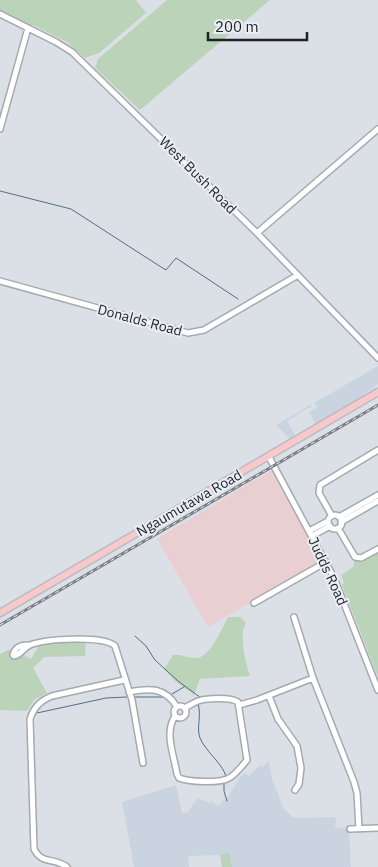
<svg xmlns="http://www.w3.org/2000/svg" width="378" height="867" viewBox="0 0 378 867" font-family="'IBM Plex Sans',sans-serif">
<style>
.built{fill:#cad4e0}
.industrial{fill:#e9cfd2}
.green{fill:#bbd3b9}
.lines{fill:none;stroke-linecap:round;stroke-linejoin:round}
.stream{stroke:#516d87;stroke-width:1}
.minor-casing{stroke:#a5aab0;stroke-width:8}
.major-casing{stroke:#bcbcbd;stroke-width:9}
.minor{stroke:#fff;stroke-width:5}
.major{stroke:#f8c9cc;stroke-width:6}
.rail-casing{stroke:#7c7f84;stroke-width:3}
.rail{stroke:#e9eef4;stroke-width:1;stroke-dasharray:4;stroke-linecap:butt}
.labels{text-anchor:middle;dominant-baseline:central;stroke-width:4;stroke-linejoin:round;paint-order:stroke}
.street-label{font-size:14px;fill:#1f2123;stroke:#e9eef4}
</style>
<rect width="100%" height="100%" fill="#dbe0e7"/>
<path class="built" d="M378,366V384L353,403L319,422L315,423L310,414L309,412L317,407L314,403L311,405L312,406L287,421L295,435L290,439L276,425Z
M269,761L272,779L284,809L294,818L336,817L335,828L349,827L351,867H222L220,855L188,856L189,867H134L122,802L176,785L182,813L188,812L195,801L199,798L209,803L211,801L219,806L224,799L226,800L240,777L245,773L249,776L260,765L262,767Z"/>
<path class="industrial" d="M272,470L320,555L321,562L208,627L157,539Z"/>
<path class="green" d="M0,0H136L146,13L99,53L85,58L67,42L33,25H26L0,12Z
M167,0H270L140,110L95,68L98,59Z
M378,548V677L342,585L344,583L341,575L353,567L355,559Z
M228,617H240L246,623C238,635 246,663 250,676L200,679L194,695L175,681L164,669L173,655C182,654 189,659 197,658C210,657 222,628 228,617Z
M83,640L86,645L85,656L44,657L33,668L47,693L34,700L27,711L0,710V654L17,646L24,655L31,659L40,644Z
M229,853L232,867H222L220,855Z"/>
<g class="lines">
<path class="stream" d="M0,191L71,209L161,267L166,270L176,258L238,299
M135,636L146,646L155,660L178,681L201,698
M172,694L184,687
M134,697H164
M198,704C202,715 196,728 200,738C205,751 225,766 226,777
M37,713L106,698L127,697
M224,782V791L227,801"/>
<g class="minor-casing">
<path id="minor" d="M0,14L56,42L72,52L257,233L378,358
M0,129L28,28
M257,233L378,129
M0,281L188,333L204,330L298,275
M269,457L334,578L378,690
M328 522a7 7 0 1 1 14 0a7 7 0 1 1-14 0Z
M332,516L319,493L320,485L378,450
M339,517L378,495
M341,522L378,501
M338,528L355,557L361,558L378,549
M309,531L328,521
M312,536L330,526
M254,603L326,562
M294,617L313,678L354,782L357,793L359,829
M28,645C20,645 15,647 13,655L14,656C21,655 23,648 30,645C45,639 102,635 115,646L132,700L143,763
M129,692C150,688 165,687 177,707
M269,696L278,719L297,746L301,768L299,784L295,790
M239,705L257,700L313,678
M174 712a6 6 0 1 1 12 0a6 6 0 1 1-12 0Z
M175,716C164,733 174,755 177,774L179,778C189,782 217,783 227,779C235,776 242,766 247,760L238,702C231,697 207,698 198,701C193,703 189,706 184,708
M350,829L378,828
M67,867C54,857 42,865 34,849L30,719C34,707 40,701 52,696L124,680"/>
</g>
<g class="major-casing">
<path id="major" d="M0,613L378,392"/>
</g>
<use href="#minor" class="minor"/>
<use href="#major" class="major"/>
<g class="rail-casing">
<path id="rail" d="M0,625L378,405"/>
</g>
<use href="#rail" class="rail"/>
</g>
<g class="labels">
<g class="street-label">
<text transform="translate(198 175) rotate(45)">West Bush Road</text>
<text transform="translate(140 320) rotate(15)">Donalds Road</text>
<text transform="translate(189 503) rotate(-30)">Ngaumutawa Road</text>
<text transform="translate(328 571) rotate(65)">Judds Road</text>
</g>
</g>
<path d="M208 32v8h99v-8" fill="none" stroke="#1f2123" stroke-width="2.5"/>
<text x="215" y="32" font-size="15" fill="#1f2123" stroke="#e9eef4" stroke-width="4" paint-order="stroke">200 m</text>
</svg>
